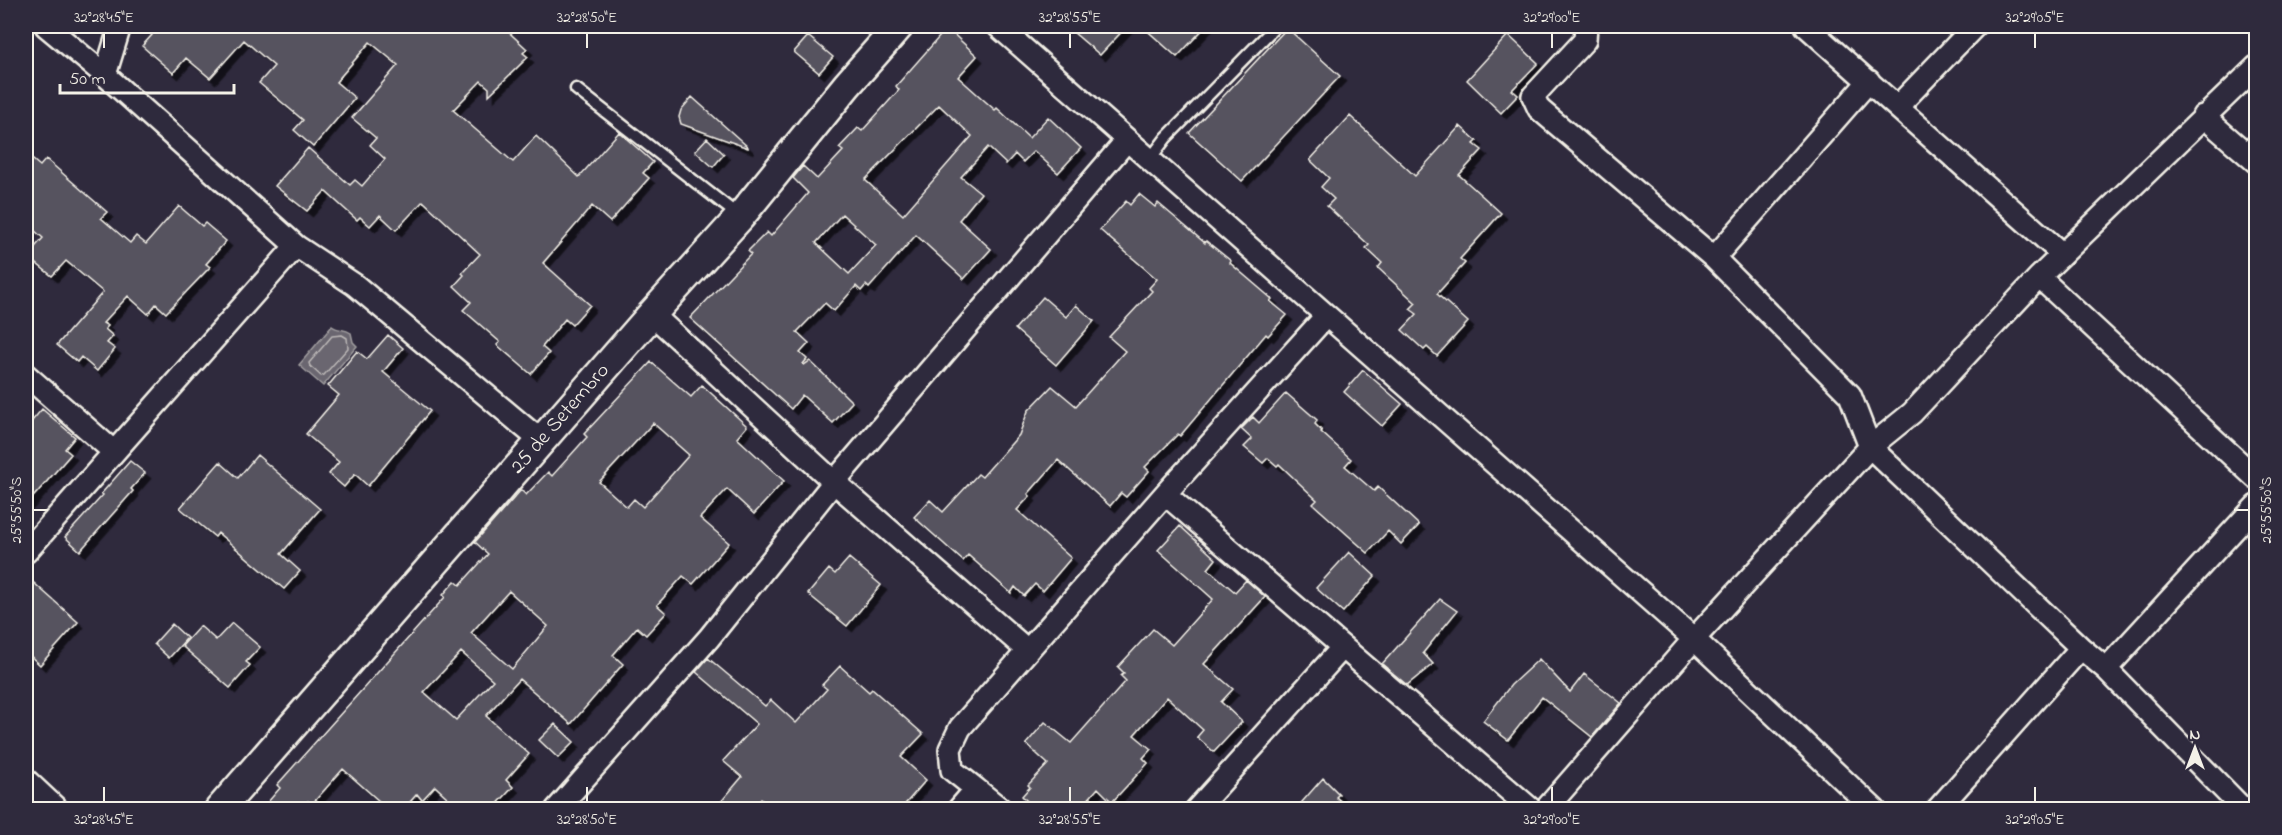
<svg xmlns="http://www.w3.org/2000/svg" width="2282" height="835" viewBox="0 0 2282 835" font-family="'Indie Flower',sans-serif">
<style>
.water{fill:#6a6670;stroke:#a19ea0;stroke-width:1.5}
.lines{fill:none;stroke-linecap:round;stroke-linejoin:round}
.shore{stroke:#bdb9b8;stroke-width:1.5}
.building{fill:#56525f;stroke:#f4f1e8;stroke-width:1.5;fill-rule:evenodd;filter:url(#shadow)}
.lane-casing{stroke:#f4f1e8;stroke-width:15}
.street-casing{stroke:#f4f1e8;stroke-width:26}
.secondary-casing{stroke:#f4f1e8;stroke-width:33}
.lane{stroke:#2f2a3d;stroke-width:10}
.street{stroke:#2f2a3d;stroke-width:21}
.secondary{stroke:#2f2a3d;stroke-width:28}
.ticks{fill:none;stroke:#f4f1e8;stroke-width:2}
.labels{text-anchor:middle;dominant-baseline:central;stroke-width:4.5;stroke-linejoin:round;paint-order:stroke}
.street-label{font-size:21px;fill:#f4f1e8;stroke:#2f2a3d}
.neatline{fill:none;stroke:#f4f1e8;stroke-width:2}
.ticks-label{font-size:15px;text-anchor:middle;fill:#f4f1e8}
</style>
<defs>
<filter id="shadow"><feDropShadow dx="5.5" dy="5.5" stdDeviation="0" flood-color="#0009"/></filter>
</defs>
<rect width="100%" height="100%" fill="#2f2a3d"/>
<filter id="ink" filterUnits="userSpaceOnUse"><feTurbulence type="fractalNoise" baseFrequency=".0167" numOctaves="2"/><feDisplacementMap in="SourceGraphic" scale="12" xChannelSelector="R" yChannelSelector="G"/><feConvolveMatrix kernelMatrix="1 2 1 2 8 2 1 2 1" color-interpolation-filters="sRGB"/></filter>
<g filter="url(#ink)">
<path class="water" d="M332,326C338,331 344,328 351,333L353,342L357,346L323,386L299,365Z"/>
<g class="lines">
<path class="shore" d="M342,335L347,338L348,348L324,375L321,376L310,366L309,363L332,336Z"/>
</g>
<path class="building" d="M141,26H502L527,49L523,53L528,57L489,95V88L481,81L453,110L513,162L536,136L579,177L619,132L653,162L643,173L649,178L610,222L592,206L543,263L590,305L572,325L565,319L542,347L549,353L531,374L497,345L500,342L463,310L471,302L454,286L464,275L462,273L480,254L423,201L396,230L380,215L370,226L360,217L357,220L325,191L307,211L275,186L308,148L350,185L355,180L362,186L385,159L370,145L376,138L352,118L398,65L370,42L336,82L355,98L313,147L294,130L303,120L259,83L274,66L244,40L210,78L186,58L173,73L142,46L152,35Z
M1066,26H1127L1100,55Z
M1142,26H1206L1177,57Z
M947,28L977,56L958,77L995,110L997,108L1029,138L1048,117L1081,148L1058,173L1034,151L1023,162L1015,154L1006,164L988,147L961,177L981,193L959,220L991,249L964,279L916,235L869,288L866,285L861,291L856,286L834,311L825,303L797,332L809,343L800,353L807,359L803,364L804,365L810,361L852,402L833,423L802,395L791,409L690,318L751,254L748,251L767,232L771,236L808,193L793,178L803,166L817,179L843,151L839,148L858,128L862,131L899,90L896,86ZM939,105L972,136L903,215L865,180ZM842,214L876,245L849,274L816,243Z
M1287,28L1340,76L1242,181L1189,133Z
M1508,35L1538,63L1512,90L1518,95L1501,113L1467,80Z
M808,36L833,57L819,73L794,52Z
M692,97L748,147V148L681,124L679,117L681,110Z
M1350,116L1415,176L1460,126L1477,141L1474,144L1482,150L1459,175L1501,213L1460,259L1465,263L1437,294L1468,322L1437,356L1427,347L1424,350L1402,330L1417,314L1410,309L1416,303L1378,268L1382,263L1366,248L1369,245L1327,206L1334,199L1321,187L1329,178L1310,160Z
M707,138L724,154L713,167L695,151Z
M26,154L40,166L46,159L107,212L101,218L130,243L136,236L146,244L179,206L202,226L205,223L226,241L206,264L210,267L166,313L156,304L148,314L128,296L103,323L108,326L105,329L113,336L107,343L115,349L97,371L81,357L77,362L57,345L103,292L66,261L52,276L27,256L43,238L26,223Z
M1139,194L1155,207L1158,203L1205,243L1206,241L1231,261L1230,263L1272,299L1270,301L1287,315L1268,336L1266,334L1180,436L1178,434L1145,467L1149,471L1126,497L1121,493L1110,506L1058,460L1028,494L1030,496L1017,510L1071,558L1043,591L1035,584L1024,596L1015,587L1011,593L968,555L963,561L914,517L930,500L943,512L978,474L982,477L1019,435L1028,411L1052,386L1076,406L1125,351L1109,337L1152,291L1149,288L1157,279L1100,230L1126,201L1130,205Z
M1043,297L1066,317L1076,305L1094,321L1056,365L1015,329Z
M388,335L403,348L383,372L430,411L368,486L355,474L344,487L329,474L339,462L306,434L339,395L328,386L357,351L367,359Z
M651,362L691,397L702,385L713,395L747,426L737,438L784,481L754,514L727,489L700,518L729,543L693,584L683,576L657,605L666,613L646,635L637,627L613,655L623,664L571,724L519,679L486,716L529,754L506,780L513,787L492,810H461L435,786L422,800L417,794L403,810H372L379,801L343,769L312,804L308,801L301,810H261L280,788L277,785L445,597L443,595L455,581L460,585L488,554L475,542L521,490L526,495L548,472L552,476L587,437L584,434ZM653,423L689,455L643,507L634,499L627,507L599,482ZM509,591L548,626L512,669L471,633ZM461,652L493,680L456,720L424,692Z
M1363,370L1402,404L1382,426L1344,392Z
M1286,393L1317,420L1315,424L1322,431L1321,432L1351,459L1345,466L1374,491L1378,487L1419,525L1401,544L1388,531L1368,553L1313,504L1317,500L1279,464L1277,466L1268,458L1263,463L1244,447L1252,439L1241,429L1253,417L1259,423Z
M42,409L75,437L65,449L71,454L26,505V428Z
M257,455L320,509L281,554L300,571L284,589L218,533L215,537L180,508L220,462L238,478Z
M130,461L145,473L131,489L133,491L80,551L65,537L103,495L101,494Z
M1180,526L1216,559L1208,569L1235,592L1246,580L1265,597L1204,664L1233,689L1221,702L1242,722L1214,752L1197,737L1203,730L1167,697L1134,735L1151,749L1143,758L1148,763L1112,802L1098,788L1079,810H1036L1022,796L1030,787L1028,785L1048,764L1026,744L1045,722L1071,743L1126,681L1121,676L1124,673L1118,667L1153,629L1172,645L1213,599L1158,550Z
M1349,552L1375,576L1343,612L1316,588Z
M849,558L881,585L847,626L808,594L829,569L835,574Z
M26,576L78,622L40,665L26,652Z
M1440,599L1457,611L1423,653L1433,664L1407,685L1382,664Z
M232,623L260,647L246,662L250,665L230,688L182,646L200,626L216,640Z
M172,624L187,638L169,658L154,644Z
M708,658L765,706L771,700L796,723L827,689L822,685L840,666L869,692L872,689L923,734L901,757L926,780L900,810H773L761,799L752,810H714L742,777L723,761L757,724L696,672Z
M1539,659L1570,692L1584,674L1621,703L1592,737L1542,697L1508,740L1483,721L1511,685Z
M555,724L574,742L558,758L539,740Z
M1323,778L1339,794L1336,797L1350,810H1295Z"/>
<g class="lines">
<g class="lane-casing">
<path id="lane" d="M576,89L739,216
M1150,159L1166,138L1276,26"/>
</g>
<g class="street-casing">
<path id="street" d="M46,26L105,75L296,246L355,285L541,441
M998,26L1694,639L1875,810
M1586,26L1585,40L1533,96L1539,109L1714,258L1850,395L1870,447L2081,648L2106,669L2244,810
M1806,26L2062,254
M105,75L120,26
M1897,107L1975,26
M2203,116L2256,162
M1714,258L1869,81
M2039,277L2256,478
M652,314L834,482L1027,650
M26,375L114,452
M1165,494L1532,810
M26,552L296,246
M2106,669L2256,506
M26,780L58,810
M976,789L1002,810
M556,810L709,638L834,482L1127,140
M958,810L976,789L952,770L950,749L960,728L1165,494L1326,316
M1196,810L1343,647
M1545,810L1694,639L1870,447L1912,413L2039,277L2256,67
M1937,810L2081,648"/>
</g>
<g class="secondary-casing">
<g id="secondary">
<path id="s1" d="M219,810L652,314L740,217L847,85L899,26"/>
</g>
</g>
<use href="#lane" class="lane"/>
<use href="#street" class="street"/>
<use href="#secondary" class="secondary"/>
</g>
</g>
<path class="ticks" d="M104,33V48M587,33V48M1070,33V48M1552,33V48M2035,33V48M33,510H48M2234,510H2249M104,787V802M587,787V802M1070,787V802M1552,787V802M2035,787V802"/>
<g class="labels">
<g class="street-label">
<text stroke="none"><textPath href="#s1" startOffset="519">25 de Setembro</textPath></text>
</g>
</g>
<rect width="2282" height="835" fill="none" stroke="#2f2a3d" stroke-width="66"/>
<g transform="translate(2195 748)" stroke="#2f2a3d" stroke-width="4.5" paint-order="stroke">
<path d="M0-4.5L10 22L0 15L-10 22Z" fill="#f4f1e8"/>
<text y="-9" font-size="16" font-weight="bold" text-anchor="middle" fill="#f4f1e8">N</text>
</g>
<path d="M60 84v9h174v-9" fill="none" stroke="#f4f1e8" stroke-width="3"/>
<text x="69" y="84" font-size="18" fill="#f4f1e8" stroke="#2f2a3d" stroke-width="4.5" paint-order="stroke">50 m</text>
<rect x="33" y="33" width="2216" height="769" class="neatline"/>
<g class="ticks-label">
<text x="104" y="22">32°28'45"E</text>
<text x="587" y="22">32°28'50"E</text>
<text x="1070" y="22">32°28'55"E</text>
<text x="1552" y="22">32°29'00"E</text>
<text x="2035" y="22">32°29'05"E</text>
<text transform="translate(16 510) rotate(-90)" y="5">25°55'50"S</text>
<text transform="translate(2266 510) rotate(-90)" y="5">25°55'50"S</text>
<text x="104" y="824">32°28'45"E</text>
<text x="587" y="824">32°28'50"E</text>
<text x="1070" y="824">32°28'55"E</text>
<text x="1552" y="824">32°29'00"E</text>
<text x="2035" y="824">32°29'05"E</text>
</g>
</svg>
